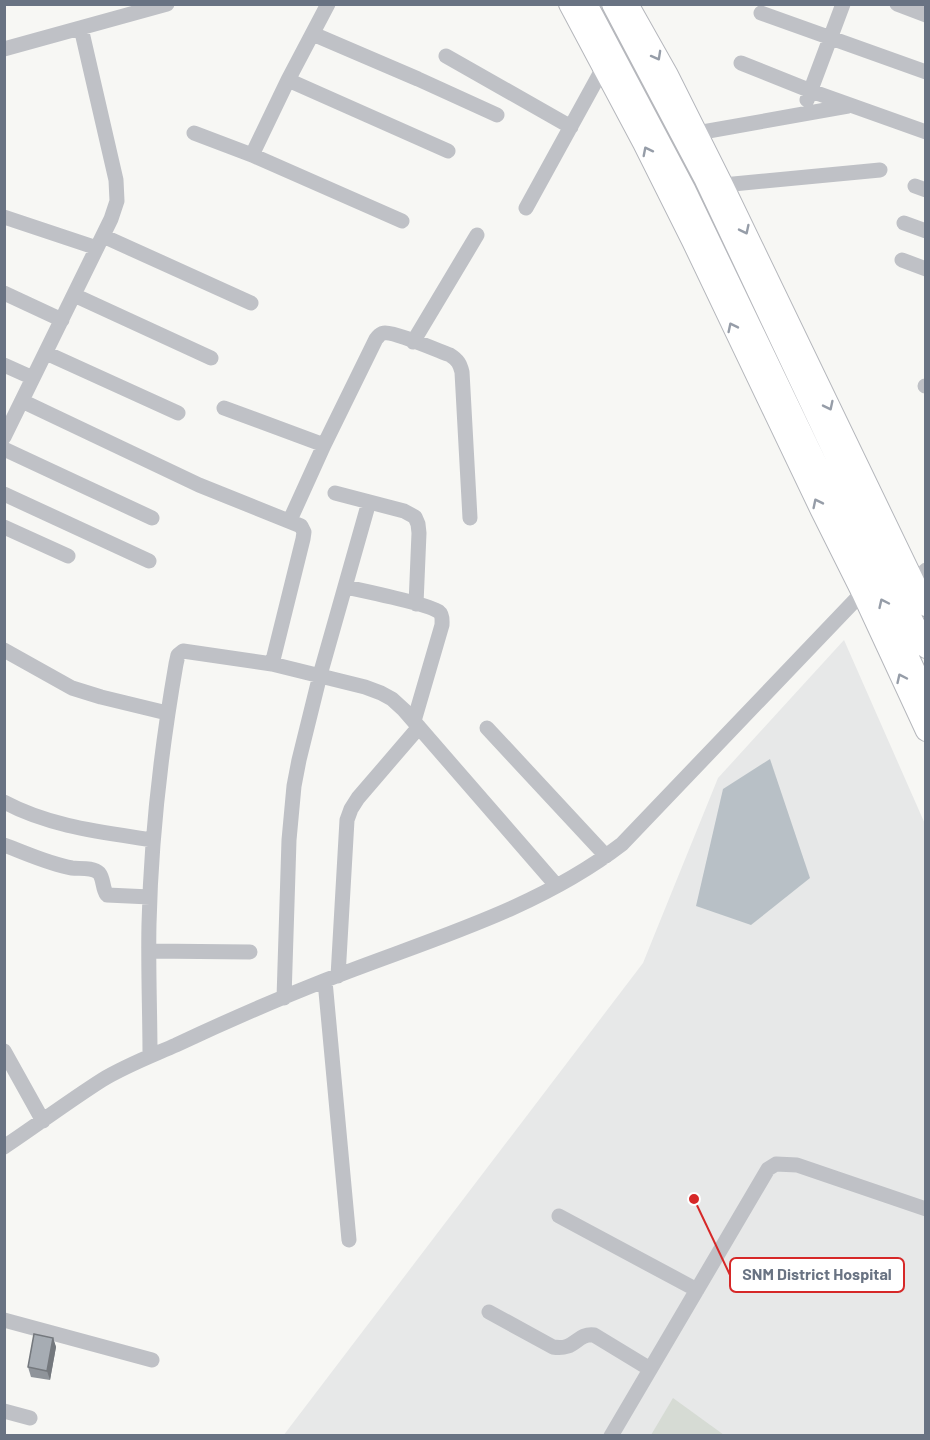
<svg xmlns="http://www.w3.org/2000/svg" width="930" height="1440" viewBox="0 0 930 1440" font-family="Barlow,sans-serif">
<style>
.built{fill:#e7e8e8}
.green{fill:#d6dbd4}
.water{fill:#b8c0c6}
.lines{fill:none;stroke-linecap:round;stroke-linejoin:round}
.major-casing{stroke:#b5b7bc;stroke-width:22}
.minor{stroke:#bfc1c6;stroke-width:15}
.major{stroke:#fff;stroke-width:20}
.wall{fill:#8f949a}
.shaded-wall{fill:#74787d}
.building{fill:#a6acb3;stroke:#74787d;stroke-width:1.5}
.oneway{stroke:#969da8}
.leader{fill:none;stroke:#d62828;stroke-width:2}
.callout-dot{fill:#d62828;stroke:#fff;stroke-width:2}
.callout{fill:#fff;stroke:#d62828;stroke-width:2}
.callout-label{font-size:16px;text-anchor:middle;font-weight:bold;fill:#697383}
</style>
<rect width="100%" height="100%" fill="#f7f7f4"/>
<path class="built" d="M844,640L925,824V1435L283,1436L643,963L718,778Z"/>
<path class="green" d="M673,1398L724,1435H651Z"/>
<path class="water" d="M770,759L810,878L751,925L696,906L723,789Z"/>
<g class="lines">
<g class="major-casing">
<path id="major" d="M569,4L643,143L692,241L821,511L862,593L926,731
M587,4L686,191L886,608L926,694
M612,4L704,178L926,648
M628,4L668,75L723,185L926,606"/>
</g>
<path class="minor" d="M328,4L288,80L252,155L402,221
M897,4L926,15
M761,13L926,72
M313,34L418,79L497,115
M4,49L167,4
M446,56L571,127
M741,63L811,91L926,132
M288,80L448,151
M807,100L843,4
M194,133L252,155
M697,133L848,106
M723,185L880,170
M915,186L926,190
M526,208L603,68
M4,217L97,248
M904,223L926,231
M103,236L251,303
M902,260L926,269
M4,293L62,320
M74,295L211,358
M413,342L477,235
M46,353L178,413
M4,365L33,378
M925,386H926
M22,401L199,485L301,526L304,532L303,539L272,664
M224,408L324,445
M4,437L111,219L117,201L116,180L81,28
M4,449L152,518
M335,493L404,511L415,517L418,524L419,533L416,604
M4,494L149,561
M290,520L324,445L376,339C379,336 379,334 384,333C393,331 439,351 450,355C458,360 460,364 462,372L470,518
M4,527L68,556
M915,584L926,570
M346,587C360,590 432,605 439,612C443,615 442,621 442,625L414,721
M4,650L72,688L101,697L167,713
M487,728L606,856
M4,802C51,827 102,832 153,840
M4,845C26,853 49,864 72,868C79,869 93,867 99,873C104,879 102,888 107,895L150,897
M149,951L250,952
M338,976L347,820L351,809L358,798L419,727
M325,981L349,1240
M284,998L289,840L294,786L299,760L320,675L369,502
M4,1051L43,1121
M150,1056C150,1012 148,968 149,924C151,836 161,750 176,664L178,655L183,651L272,664L365,687L381,693L392,699L404,710L556,885
M4,1147C37,1125 69,1101 102,1080C125,1066 151,1056 176,1045C225,1022 275,1000 326,980C427,940 535,911 622,844L862,593
M559,1216L697,1290
M489,1312L553,1347C576,1351 576,1333 594,1335L650,1369
M4,1320L152,1360
M4,1411L30,1418
M611,1436L768,1169L776,1164L797,1165L926,1209"/>
<use href="#major" class="major"/>
</g>
<path class="wall" d="M53,1338L56,1347L50,1380L31,1377L28,1367Z"/>
<path class="shaded-wall" d="M53,1338L56,1347L50,1380L47,1371Z"/>
<path class="building" d="M34,1334L53,1338L47,1371L28,1367Z"/>
<defs><path id="oneway-chevron" d="M-2-3.5L2.5 0L-2 3.5" fill="none" stroke-width="1.6" stroke-linecap="round" stroke-linejoin="round" transform="scale(1.5)"/></defs>
<g class="oneway">
<use href="#oneway-chevron" transform="translate(657 56) rotate(61)"/>
<use href="#oneway-chevron" transform="translate(647 151) rotate(-117)"/>
<use href="#oneway-chevron" transform="translate(745 230) rotate(64)"/>
<use href="#oneway-chevron" transform="translate(732 327) rotate(-116)"/>
<use href="#oneway-chevron" transform="translate(829 406) rotate(64)"/>
<use href="#oneway-chevron" transform="translate(817 503) rotate(-116)"/>
<use href="#oneway-chevron" transform="translate(883 603) rotate(-115)"/>
<use href="#oneway-chevron" transform="translate(901 678) rotate(-115)"/>
</g>
<path class="leader" d="M694 1199L730 1275"/>
<circle class="callout-dot" cx="694" cy="1199" r="6"/>
<rect class="callout" x="730" y="1258" width="174" height="34" rx="6"/>
<g class="callout-label">
<text x="817" y="1280">SNM District Hospital</text>
</g>
<rect width="930" height="1440" fill="none" stroke="#697383" stroke-width="12"/>
</svg>
